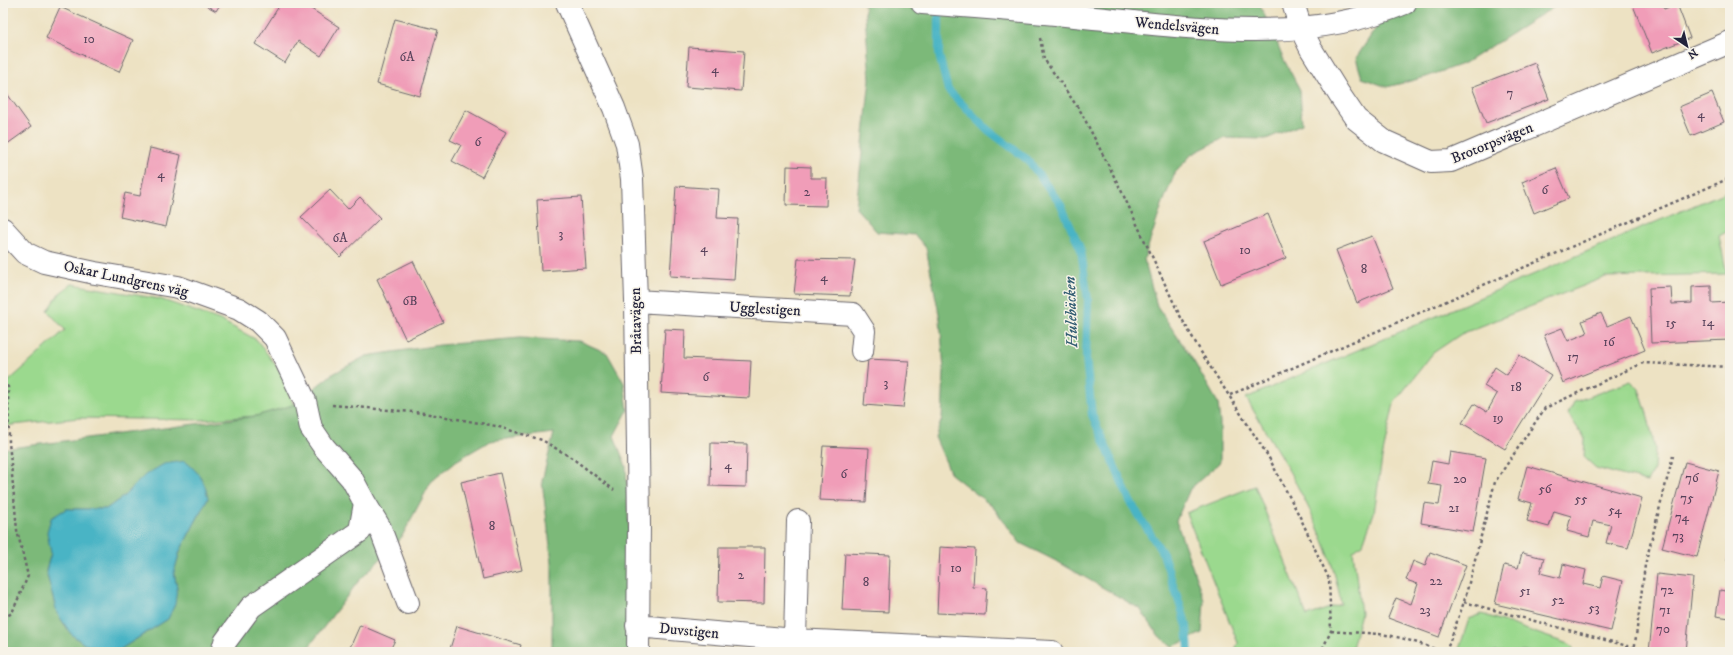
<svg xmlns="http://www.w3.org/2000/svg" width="1733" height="655" viewBox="0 0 1733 655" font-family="'IM FELL DW Pica',serif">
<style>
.green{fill:#9bd98e;stroke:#5e7e64}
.forest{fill:#7cb979;stroke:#4f6e5a;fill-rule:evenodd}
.water{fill:#48b4c5;stroke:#356b80}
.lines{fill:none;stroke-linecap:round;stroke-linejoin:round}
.stream{stroke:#48b4c5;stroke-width:8}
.building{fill:#f09db8}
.minor-casing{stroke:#69656b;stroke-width:24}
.path{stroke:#69656b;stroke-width:2.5;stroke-dasharray:3 3;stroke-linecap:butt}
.minor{stroke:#fff;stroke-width:22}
.labels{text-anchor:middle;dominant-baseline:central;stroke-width:3;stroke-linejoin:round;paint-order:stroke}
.number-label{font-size:13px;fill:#56415a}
.street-label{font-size:15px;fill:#22223b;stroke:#f7f3e8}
.water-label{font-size:16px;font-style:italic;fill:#315c72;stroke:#f7f3e8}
</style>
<rect width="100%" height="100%" fill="#f7f3e8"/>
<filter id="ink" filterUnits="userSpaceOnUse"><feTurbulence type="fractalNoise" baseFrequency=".025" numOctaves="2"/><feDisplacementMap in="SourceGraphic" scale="8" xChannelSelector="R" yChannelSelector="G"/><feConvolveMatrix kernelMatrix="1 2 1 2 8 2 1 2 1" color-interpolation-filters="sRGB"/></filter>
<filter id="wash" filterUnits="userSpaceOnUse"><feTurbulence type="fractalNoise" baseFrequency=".012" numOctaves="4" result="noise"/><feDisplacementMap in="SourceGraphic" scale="16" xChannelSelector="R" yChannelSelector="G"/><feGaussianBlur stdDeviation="0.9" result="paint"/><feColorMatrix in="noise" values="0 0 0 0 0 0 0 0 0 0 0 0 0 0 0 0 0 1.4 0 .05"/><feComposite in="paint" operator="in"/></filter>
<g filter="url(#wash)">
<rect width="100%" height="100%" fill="#ede2c3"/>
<path class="green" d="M1730,190V230L1719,236L1727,274L1605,277L1461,334L1433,353L1394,403L1382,458L1374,513L1363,543L1353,551L1361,613L1351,652H1234L1238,643L1186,513L1255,486L1307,616L1341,604C1330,531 1283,461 1246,398Z
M72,284L160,299L220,320L257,340L286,379L293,405L256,416L200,420L79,418L3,426V375L9,381L65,330L48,311L60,293Z
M1631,381L1639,389L1648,417L1655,449L1654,469L1647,482L1596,468L1584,457L1585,439L1568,414L1574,402Z
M1482,614L1571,645L1575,652H1458L1469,619Z"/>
<path class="forest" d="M864,3H1259L1278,45L1283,58L1300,90L1302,124L1266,139L1224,138L1192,154L1175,173L1162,205L1144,259L1157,306L1193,360L1218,403L1220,423V462L1190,489L1176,521L1204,600L1202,633L1172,647L1159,636L1140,609L1060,563L1020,543L993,507L951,474L935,437L942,419L944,370L940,319L926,248L915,235L877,232L856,208L870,79Z
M1422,3H1560L1465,63L1426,77L1387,87L1362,78L1356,58L1378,25Z
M520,338L580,341L607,353L624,383L628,410L614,436L626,466L634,652H552V562L542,481L554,433L490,441L456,461L431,482L401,538L357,583L305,652H3V449L256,416L293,405L331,375L366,356L440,345ZM145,475L208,498L180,551L174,572L177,588L168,619L119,650H103L84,644L71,634L57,613L46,571L51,553L66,509H106L124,496Z"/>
<path class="water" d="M185,461C200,474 204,479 208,498L180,551L174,572L177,588L175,604L168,619L119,650H103L84,644L71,634L57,613L46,571L51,553L47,532L51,518L66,509H106L124,496L145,475L164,464Z"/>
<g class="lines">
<path class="stream" d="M939,6V55L948,90L988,130L1028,160L1061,205L1081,250L1088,300L1086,358L1092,415L1130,501L1163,554L1187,626L1189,652"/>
</g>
<g id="blocks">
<path class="building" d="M202,3H221L216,11Z
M281,3H302L339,27L321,56L298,41L285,63L255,44Z
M1632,3H1662L1664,9L1677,4L1690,38L1652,53Z
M60,7L133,40L119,72L46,38Z
M395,19L438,30L420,96L377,84Z
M689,47L744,51L741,91L686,87Z
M1535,63L1549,99L1486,123L1472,87Z
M3,88L31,127L3,147Z
M1712,93L1724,122L1691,136L1679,107Z
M466,110L506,132L482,177L452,161L461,145L450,140Z
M150,148L181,155L166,227L120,217L125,193L140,196Z
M787,166L811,167V178H827L826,206L786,205Z
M1556,168L1569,198L1534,213L1522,182Z
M676,186L719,189L717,218L738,219L734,280L670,276Z
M330,190L348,209L360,197L380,218L340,257L301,217Z
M581,197L586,268L541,271L537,200Z
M1268,214L1286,258L1221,284L1204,241Z
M1372,236L1393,288L1357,303L1336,250Z
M798,259L855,260L850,296L794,294Z
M413,261L443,322L406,340L377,279Z
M1711,286V303L1730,302V340L1651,343L1649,288L1671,287L1672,304L1692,303V287Z
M1601,313L1607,326L1631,316L1645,350L1563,383L1544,335L1562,328L1568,341L1587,333L1582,321Z
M665,329L685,330L684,358L751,361L749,398L661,393Z
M1519,355L1551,375L1505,449L1462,423L1474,404L1487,412L1497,394L1484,386L1495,367L1507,375Z
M868,359L909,361L903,408L864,405Z
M711,443L747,444L746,487L710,486Z
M823,446L869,448L866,502L819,500Z
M1450,452L1486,458L1473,532L1421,523L1424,503L1439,505L1442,486L1428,484L1432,461L1448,464Z
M1685,462L1719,471L1697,557L1662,548Z
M1527,466L1642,498L1628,548L1606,543L1611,525L1593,521L1589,537L1567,531L1571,516L1554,511L1549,527L1527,521L1532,503L1518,499Z
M500,473L522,570L483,579L461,482Z
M719,547H765L764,603L718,602Z
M940,547L975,549L973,587L987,588L985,615L937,613Z
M1729,548H1730V560H1727Z
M1430,552L1466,565L1439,637L1388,618L1396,598L1411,604L1418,584L1406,580L1413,561L1425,566Z
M845,553L890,555L888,612L842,610Z
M1522,553L1544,558L1540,573L1560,578L1563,564L1586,570L1583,584L1600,588L1603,576L1623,581L1611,631L1495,604L1504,565L1518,568Z
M1657,574L1693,578L1686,652H1649Z
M1720,590L1730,592V618L1716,616Z
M360,625L395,640L389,652H348Z
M457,626L521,645L519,652H449Z"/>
</g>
</g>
<g filter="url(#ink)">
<use href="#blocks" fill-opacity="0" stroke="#69656b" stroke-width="1"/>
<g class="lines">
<g class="minor-casing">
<path id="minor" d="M567,3L614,108L627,144L632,179L636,301L639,525L638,652
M922,3C979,7 1037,12 1094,18C1198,28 1305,45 1405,3
M1293,3L1301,29L1311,49L1339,94L1356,119L1384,141L1431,162L1451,161L1730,42
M3,229L25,253L44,262L95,273L178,287L239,309L258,321L275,338L305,401L311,428L324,447L352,479L365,503L360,531L251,607L225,642L222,652
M636,301L853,314L864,331L862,351
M365,503L380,528L408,603
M637,626L795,640L1052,652
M795,640L798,521"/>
</g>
<path class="path" d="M1040,38L1044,59L1081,112L1120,188L1179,314L1204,357L1268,456L1300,517L1329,579L1331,631L1321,652
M3,381L8,387L9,442L17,530L28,576L12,613L3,618
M1230,395L1730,178
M332,405L424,413L496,426L542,440L572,458L614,490
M1464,602L1635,648
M1331,631C1347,633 1362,632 1378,634C1401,636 1423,645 1444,652
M1446,652L1464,602L1495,482L1545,408L1643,363L1730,367
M1634,652L1645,565L1673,456"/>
<use href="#minor" class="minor"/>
</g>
</g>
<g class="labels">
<g class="number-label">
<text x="89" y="39">10</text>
<text x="407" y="57">6A</text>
<text x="715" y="69">4</text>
<text x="1510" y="93">7</text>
<text x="1701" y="114">4</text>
<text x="478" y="142">6</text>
<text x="161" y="174">4</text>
<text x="1545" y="190">6</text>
<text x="807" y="192">2</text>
<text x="561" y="234">3</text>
<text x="340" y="238">6A</text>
<text x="704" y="248">4</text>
<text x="1245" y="250">10</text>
<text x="1364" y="269">8</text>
<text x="824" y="277">4</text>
<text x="410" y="301">6B</text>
<text x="1708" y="322">14</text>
<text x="1671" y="323">15</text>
<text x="1609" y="342">16</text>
<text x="1573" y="357">17</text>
<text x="706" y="377">6</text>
<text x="886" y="383">3</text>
<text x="1516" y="387">18</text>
<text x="1498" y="418">19</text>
<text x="728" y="465">4</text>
<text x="844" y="474">6</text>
<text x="1692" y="478">76</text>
<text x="1460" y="479">20</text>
<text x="1545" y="489">56</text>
<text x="1687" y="498">75</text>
<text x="1581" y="499">55</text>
<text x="1454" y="508">21</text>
<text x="1615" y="510">54</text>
<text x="1682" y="517">74</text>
<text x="492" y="526">8</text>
<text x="1678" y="536">73</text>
<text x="956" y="568">10</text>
<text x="741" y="575">2</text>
<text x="1436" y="581">22</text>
<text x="866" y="582">8</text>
<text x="1667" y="590">72</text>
<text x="1525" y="591">51</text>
<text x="1558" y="600">52</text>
<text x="1594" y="608">53</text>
<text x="1425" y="610">23</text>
<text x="1665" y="610">71</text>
<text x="1663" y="629">70</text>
</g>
<g class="street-label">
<text transform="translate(1177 26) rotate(5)">Wendelsvägen</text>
<text transform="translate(1492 143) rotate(-22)">Brotorpsvägen</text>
<text transform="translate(126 279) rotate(12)">Oskar Lundgrens väg</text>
<text transform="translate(765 309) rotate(3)">Ugglestigen</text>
<text transform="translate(636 321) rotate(-91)">Bråtavägen</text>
<text transform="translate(689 631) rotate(5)">Duvstigen</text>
</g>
<g class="water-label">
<text transform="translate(1071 312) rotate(-92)">Hulebäcken</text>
</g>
</g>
<rect width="1733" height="655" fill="none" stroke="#f7f3e8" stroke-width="16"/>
<g transform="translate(1687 46) rotate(145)" stroke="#f7f3e8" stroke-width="3" paint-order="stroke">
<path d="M0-3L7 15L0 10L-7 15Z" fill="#22223b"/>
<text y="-6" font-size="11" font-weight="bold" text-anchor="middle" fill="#22223b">N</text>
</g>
</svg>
